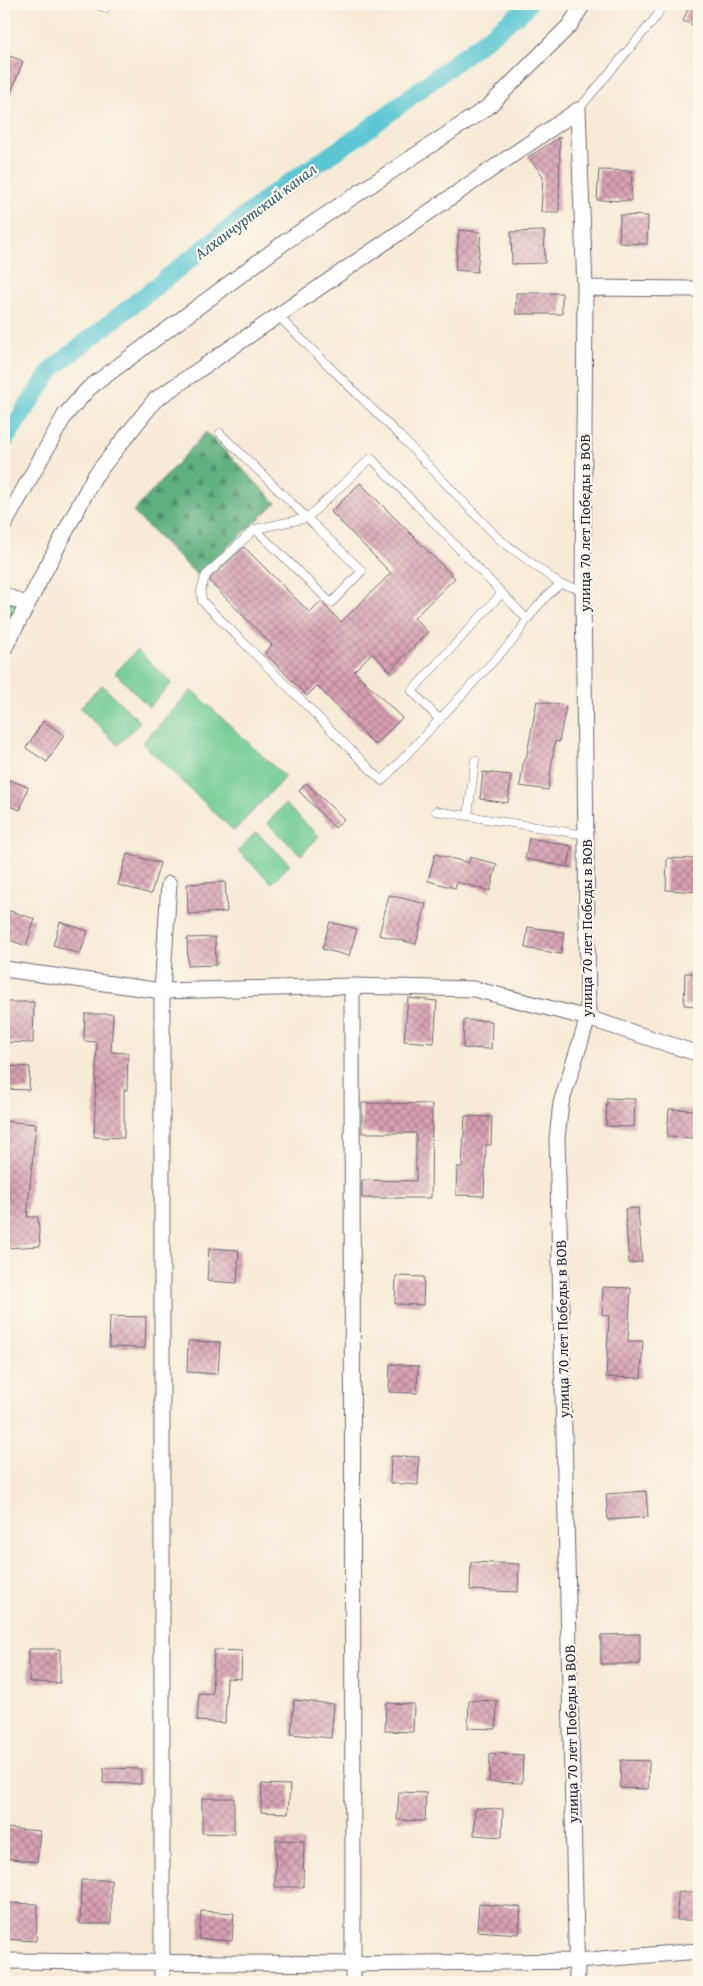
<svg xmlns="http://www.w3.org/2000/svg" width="703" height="1986" viewBox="0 0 703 1986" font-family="'Gentium Book Plus',serif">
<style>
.green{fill:#74cd94;stroke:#4b7868}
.forest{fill:url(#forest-firs);stroke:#40695c}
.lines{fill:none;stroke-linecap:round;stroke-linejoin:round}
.canal{stroke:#5bc7d3;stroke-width:18}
.building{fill:url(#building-cross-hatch)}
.lane-casing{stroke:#6d6872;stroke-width:9}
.street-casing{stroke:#6d6872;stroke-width:17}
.lane{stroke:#fff;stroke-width:8}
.street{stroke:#fff;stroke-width:15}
.labels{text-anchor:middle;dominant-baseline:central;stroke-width:4.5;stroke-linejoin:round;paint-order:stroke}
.street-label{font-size:15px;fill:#22223b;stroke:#fbf7ec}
.water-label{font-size:16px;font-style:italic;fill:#365c70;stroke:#fbf7ec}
</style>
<defs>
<pattern id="forest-firs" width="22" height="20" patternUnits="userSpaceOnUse" patternTransform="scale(1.25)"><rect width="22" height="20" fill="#5fb07e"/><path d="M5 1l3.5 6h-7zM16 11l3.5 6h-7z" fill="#4e8f68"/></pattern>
<pattern id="building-cross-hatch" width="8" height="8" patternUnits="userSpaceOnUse" patternTransform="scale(1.25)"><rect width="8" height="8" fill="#d7a0b3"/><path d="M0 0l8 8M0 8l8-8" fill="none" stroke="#ae8293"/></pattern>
</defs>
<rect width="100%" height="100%" fill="#fbf7ec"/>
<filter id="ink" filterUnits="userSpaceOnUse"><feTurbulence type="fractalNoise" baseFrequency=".02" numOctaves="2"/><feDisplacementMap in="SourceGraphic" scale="10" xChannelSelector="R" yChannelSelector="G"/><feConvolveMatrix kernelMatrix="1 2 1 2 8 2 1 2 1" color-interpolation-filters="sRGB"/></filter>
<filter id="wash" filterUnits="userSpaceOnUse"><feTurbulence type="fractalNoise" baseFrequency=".0096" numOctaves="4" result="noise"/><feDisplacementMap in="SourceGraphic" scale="20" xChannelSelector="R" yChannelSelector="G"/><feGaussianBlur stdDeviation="1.12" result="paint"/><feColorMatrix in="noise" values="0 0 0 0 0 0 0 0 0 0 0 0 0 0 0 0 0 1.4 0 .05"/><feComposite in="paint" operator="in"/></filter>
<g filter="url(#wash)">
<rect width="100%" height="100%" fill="#f7ebd7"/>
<path class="green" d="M4,595L27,605L4,649Z
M137,650L172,683L149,707L115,673Z
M102,685L140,722L118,745L80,708Z
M192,690L285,777L234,831L142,743Z
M285,804L319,836L301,855L267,823Z
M256,832L290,864L272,883L238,851Z"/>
<path class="forest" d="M206,432L276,503L197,575L133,512Z"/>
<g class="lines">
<path class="canal" d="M4,441L53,368L275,192L363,133L524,10L528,4"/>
</g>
<g id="blocks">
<path class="building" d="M690,4H699V27L683,21Z
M4,54L23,61L5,109L4,108Z
M560,137L559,212H541L543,176L528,157Z
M599,170L632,171L631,201L597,200Z
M620,215L648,216L647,244L619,243Z
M459,230L481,232L477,272L455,270Z
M544,231L545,263L512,264L511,232Z
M516,293H562V314H516Z
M360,483L455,578L414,618L428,632L390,671L372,653L354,671L402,718L375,745L317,686L307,696L265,653L272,645L210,582L211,578L244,547L310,613L321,602L341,622L391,573L331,512Z
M537,701L566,706L559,742L555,741L548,790L520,786L524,759H526Z
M43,721L64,735L47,762L26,748Z
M483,772L511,775L508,803L480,799Z
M4,778L28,787L20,810L4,804Z
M306,783L344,819L335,828L299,791Z
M529,838L572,846L568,867L525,859Z
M127,854L160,863L151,894L118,885Z
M435,854L469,863L470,857L497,864L490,891L457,882L455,888L428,881Z
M667,858L699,859V892L666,890Z
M225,882L227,912L188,914L187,884Z
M389,895L426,904L416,944L379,935Z
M7,910L35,919L26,946L4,938V919Z
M60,922L88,931L80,954L53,945Z
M330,922L357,929L349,956L322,949Z
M528,927L564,932L561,954L525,948Z
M215,937L216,965L188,966L187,938Z
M685,973H699V1006L684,1005Z
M408,998L437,1001L434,1043L404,1041Z
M4,1002H34L33,1043L4,1042Z
M85,1014H113L111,1052L128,1053L127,1090H124V1138L94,1137L97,1042L84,1041Z
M464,1020L492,1021L491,1049L463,1048Z
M4,1066L30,1067L29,1090L4,1089Z
M607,1098L635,1099L634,1127L606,1126Z
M362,1103L432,1104L431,1198H362V1180L416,1181V1133H362Z
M669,1109L696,1110L695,1138L667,1137Z
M465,1116L492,1117L491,1145H486L484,1196L456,1195L457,1167H462Z
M4,1121L36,1124L27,1217H38L40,1246L7,1248L4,1196Z
M638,1208L642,1262L629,1263L625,1209Z
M209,1248L239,1250L237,1283L207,1281Z
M396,1276L424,1277L423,1305L395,1304Z
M603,1287L631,1288L628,1341H643L641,1378L606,1377L609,1316L602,1315Z
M110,1316L146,1317L145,1348L109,1347Z
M188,1341L220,1342L218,1374L187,1372Z
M390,1364L418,1366L417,1393L389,1392Z
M391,1456L419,1457L418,1485L390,1483Z
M646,1491L648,1517L608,1520L606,1494Z
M471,1562L519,1564L518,1592L470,1590Z
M640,1634V1664H601V1635Z
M29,1649H60V1683L29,1682Z
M214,1650L242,1651L241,1679L227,1678L225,1723L197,1721L199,1693L212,1694Z
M294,1700L334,1704L331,1738L291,1734Z
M469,1700L497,1701L496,1729L468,1728Z
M386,1703L414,1704L413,1732L385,1731Z
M490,1753L523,1755L522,1783L489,1782Z
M621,1760L649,1761L648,1789L620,1788Z
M104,1768L141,1769V1784L103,1783Z
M262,1784L290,1785L288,1813L261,1812Z
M399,1792L426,1793L425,1821L397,1820Z
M202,1798H234V1834L202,1833Z
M475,1808L503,1809L502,1837L474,1835Z
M4,1828L40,1831L37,1862L4,1858Z
M276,1840L304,1841L303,1887H275Z
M81,1880H111V1924H80Z
M678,1892H699V1920H677Z
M4,1903L38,1904L36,1941L4,1939Z
M479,1904L521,1907L519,1934L477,1931Z
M201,1911L234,1913L232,1941L199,1939Z"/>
</g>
</g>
<g filter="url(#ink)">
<use href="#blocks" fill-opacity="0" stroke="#6d6872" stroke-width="1"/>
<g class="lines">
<g class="lane-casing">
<path id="lane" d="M94,4L106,8
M578,110L657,16L662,4
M278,316L401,437L499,539L560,584L583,590
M220,433L307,518L371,458L527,619
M255,529L307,518L362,571L331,603L255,529L206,575L201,590L202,601L382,781L516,637C528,616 541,600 560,584
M440,720L412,691L502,593
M436,811L586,835
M468,816L475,760"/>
</g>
<g class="street-casing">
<path id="street" d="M585,288L699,289
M4,525L65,415L89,388L285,242L488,107L570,25L583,4
M4,595L27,605
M4,649L94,477L155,400L578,110
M4,969L162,991L352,986L474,989L588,1018L699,1054
M352,986L353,1982
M4,1961L353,1964L577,1961L699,1951
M162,1982V991L169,884
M577,1982L557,1138L561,1103L588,1018L583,590L585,288L578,110"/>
</g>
<use href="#lane" class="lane"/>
<use href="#street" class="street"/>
</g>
</g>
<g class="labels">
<g class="street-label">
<text transform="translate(584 523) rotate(-90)">улица 70 лет Победы в ВОВ</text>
<text transform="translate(586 928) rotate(-90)">улица 70 лет Победы в ВОВ</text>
<text transform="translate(562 1329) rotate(-91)">улица 70 лет Победы в ВОВ</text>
<text transform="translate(571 1734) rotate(-91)">улица 70 лет Победы в ВОВ</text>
</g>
<g class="water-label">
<text transform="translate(255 211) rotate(-37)">Алханчуртский канал</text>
</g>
</g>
<rect width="703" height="1986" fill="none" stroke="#fbf7ec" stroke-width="20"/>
</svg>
